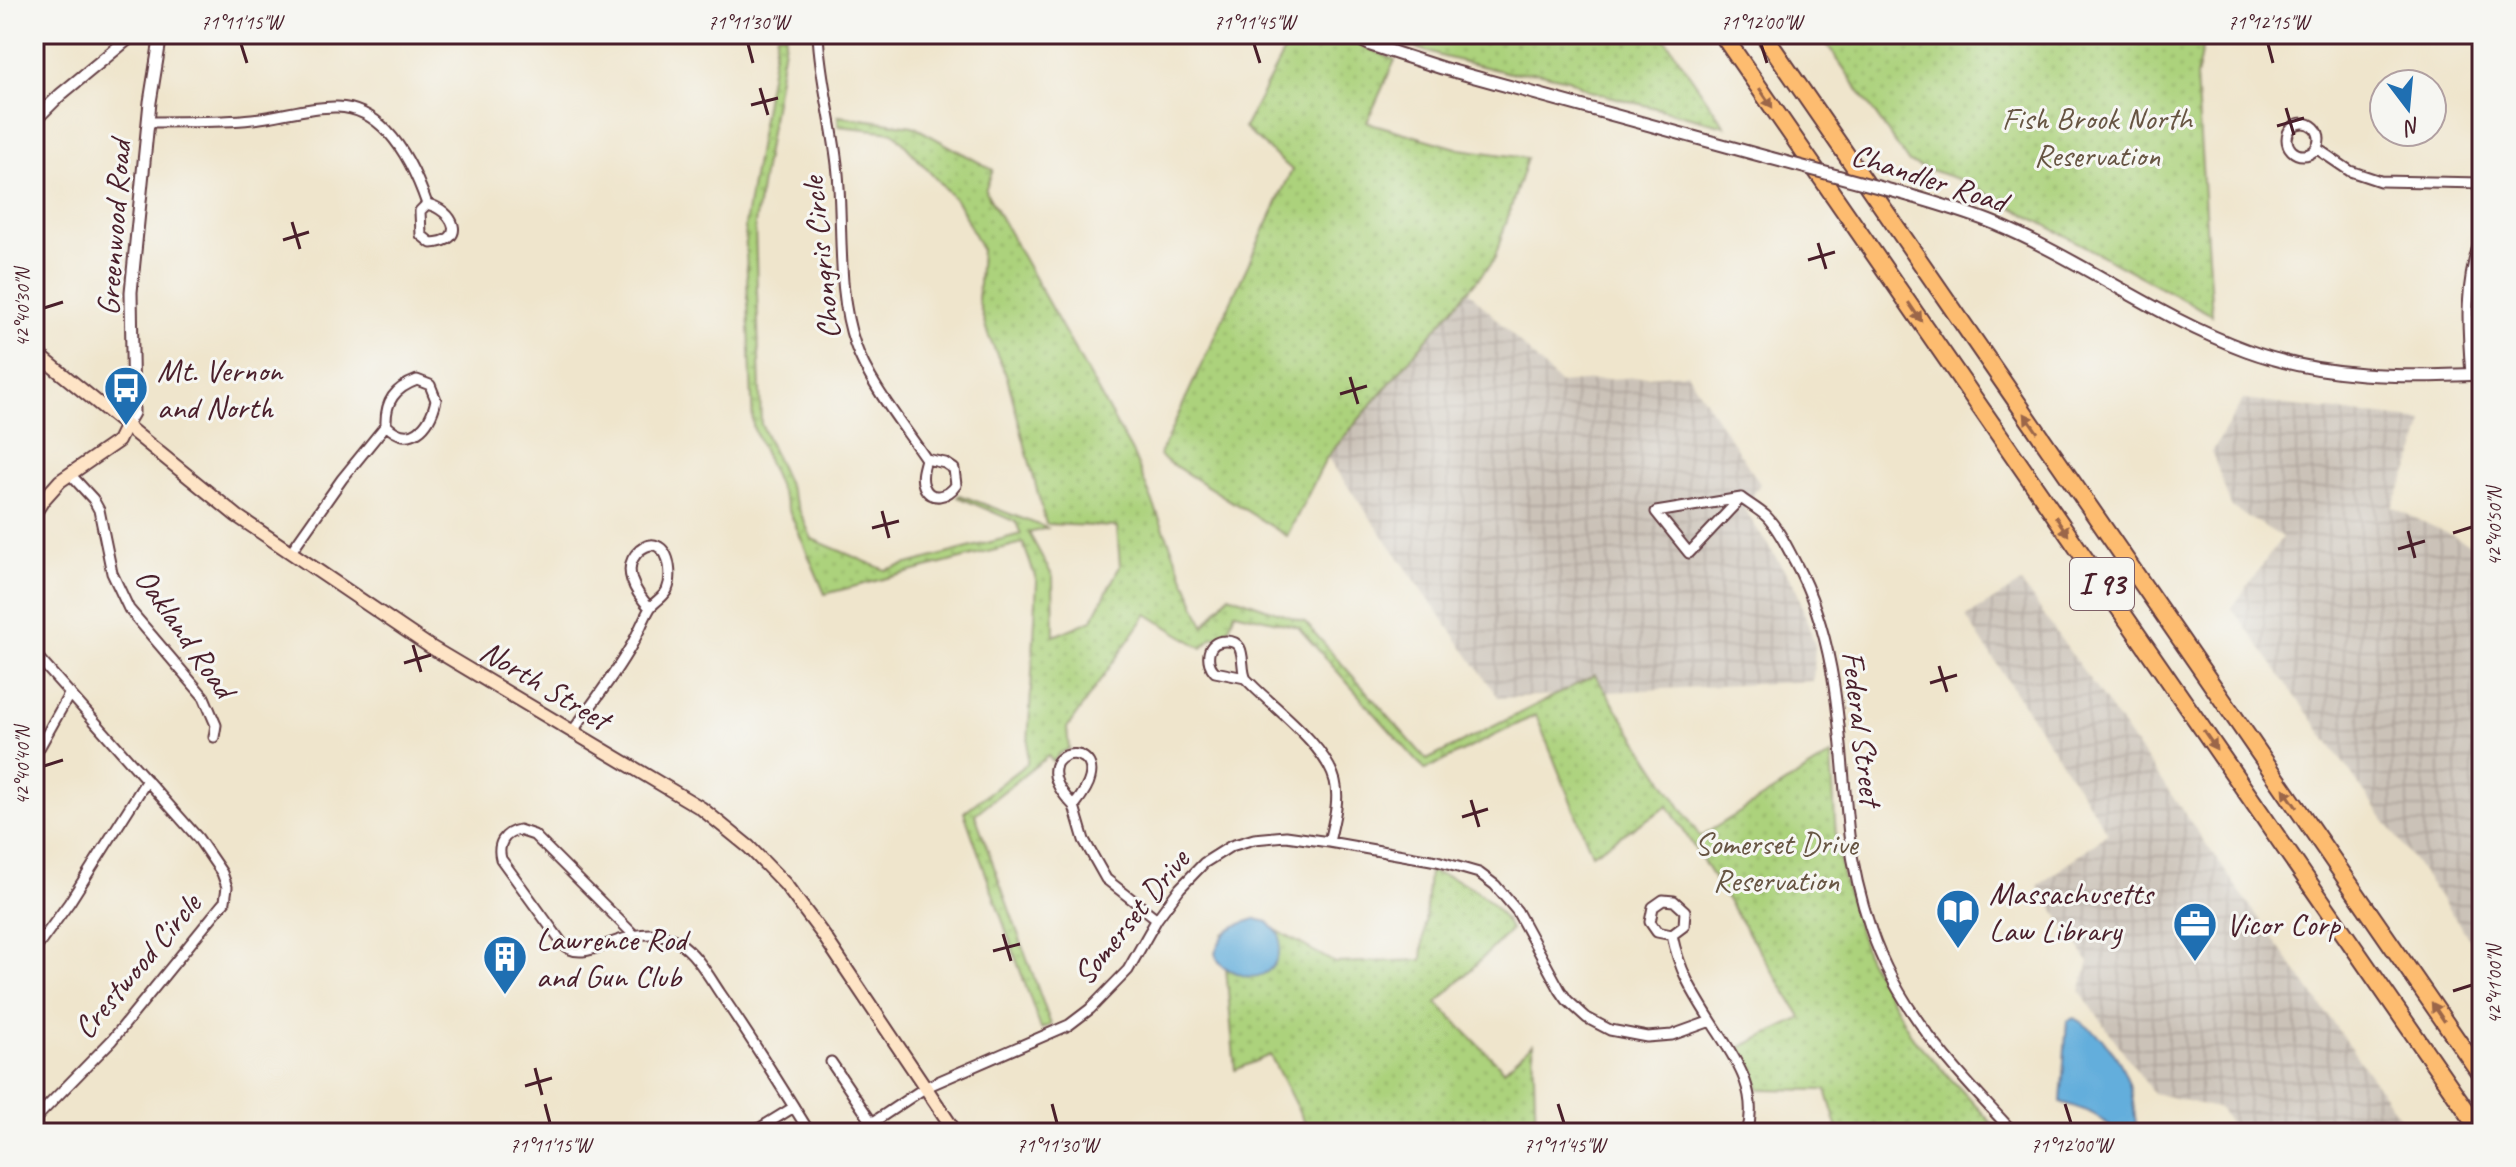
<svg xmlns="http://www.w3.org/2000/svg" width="2516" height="1167" viewBox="0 0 2516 1167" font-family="Caveat,sans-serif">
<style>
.industrial{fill:url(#industrial-grid)}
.park{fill:url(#park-dots);stroke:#7b7854;stroke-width:2}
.water{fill:#64aedc;stroke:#576684;stroke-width:2}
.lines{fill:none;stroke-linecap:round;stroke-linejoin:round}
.minor-casing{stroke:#633d43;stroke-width:13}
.tertiary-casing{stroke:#633d43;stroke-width:15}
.secondary-casing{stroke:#633d43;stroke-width:16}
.motorway-casing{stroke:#633d43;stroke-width:20}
.minor{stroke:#fff;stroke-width:9}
.tertiary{stroke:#fff;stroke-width:11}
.secondary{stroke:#fee4c6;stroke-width:12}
.motorway{stroke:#fdbc70;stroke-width:16}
.tertiary-bridge-casing{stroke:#633d43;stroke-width:15;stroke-linecap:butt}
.tertiary-bridge{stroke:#fff;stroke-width:11}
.oneway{fill:#9b664a}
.ticks{fill:none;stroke:#4a1f2b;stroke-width:3}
.labels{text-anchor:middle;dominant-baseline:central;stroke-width:6;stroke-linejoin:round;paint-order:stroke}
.shield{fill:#f6f6f2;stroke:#7e6067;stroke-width:2}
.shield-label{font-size:30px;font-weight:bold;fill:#4a1f2b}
.park-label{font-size:32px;fill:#675543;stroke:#f6f6f2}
.street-label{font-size:32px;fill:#4a1f2b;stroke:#f6f6f2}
.poi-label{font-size:32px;fill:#4a1f2b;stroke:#f6f6f2;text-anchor:start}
.neatline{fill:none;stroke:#4a1f2b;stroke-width:3}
.ticks-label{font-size:20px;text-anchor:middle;fill:#4a1f2b}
</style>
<defs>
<pattern id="industrial-grid" width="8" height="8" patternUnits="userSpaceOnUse" patternTransform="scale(2)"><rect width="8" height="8" fill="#cbc2b8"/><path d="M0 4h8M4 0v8" fill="none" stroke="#b0a69e"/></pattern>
<pattern id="park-dots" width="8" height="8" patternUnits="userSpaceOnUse" patternTransform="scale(2)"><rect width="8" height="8" fill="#acd27c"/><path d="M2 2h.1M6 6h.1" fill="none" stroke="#96b46b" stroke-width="1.8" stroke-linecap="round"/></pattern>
</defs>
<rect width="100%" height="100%" fill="#f6f6f2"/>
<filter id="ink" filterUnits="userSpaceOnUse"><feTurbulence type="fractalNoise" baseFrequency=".0125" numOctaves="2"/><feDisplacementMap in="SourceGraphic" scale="16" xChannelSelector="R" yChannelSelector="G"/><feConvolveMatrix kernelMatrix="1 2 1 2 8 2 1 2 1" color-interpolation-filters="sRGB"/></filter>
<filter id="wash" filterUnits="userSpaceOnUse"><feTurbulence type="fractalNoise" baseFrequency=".006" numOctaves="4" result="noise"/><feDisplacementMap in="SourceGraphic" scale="32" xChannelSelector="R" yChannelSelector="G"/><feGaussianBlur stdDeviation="1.8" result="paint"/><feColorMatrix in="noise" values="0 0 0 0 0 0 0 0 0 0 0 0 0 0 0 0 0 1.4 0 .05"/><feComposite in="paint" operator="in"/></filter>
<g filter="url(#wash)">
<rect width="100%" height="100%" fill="#efe5cc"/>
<path class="industrial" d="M1464,286L1559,383L1687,373L1760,484L1744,509L1796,588L1815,645L1813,681L1499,698L1327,457Z
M2243,400L2424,421L2413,460L2392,507L2482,550V956L2232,608L2282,537L2231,507L2212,452Z
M2021,583L2411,1133H2235L2220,1109L2153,1093L2080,991L2089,962L2038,886L2108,833L1966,617Z"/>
<path class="park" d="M777,34H786L755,224L761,424L812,539L885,570L1021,534L1016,522L958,497L960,495L1047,528L1029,533L1053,577L1054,636L1092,620L1120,566L1117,527L1046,524L1007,377L988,335L978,300L981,249L959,204L893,132L839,126L838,116L913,126L993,170L985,190L1133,454L1204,626L1229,595L1305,622L1427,760L1595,675L1700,837L1831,755L1836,837L1843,877L1867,957L1913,1038L2001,1133H1839L1826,1090L1759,1089L1751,1066L1739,1048L1802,1018L1668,806L1592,854L1536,715L1425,770L1298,627L1235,612L1227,633L1212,638L1202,648L1147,614L1067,728L1069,749L1060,753L1053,762L1048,756L975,814L1051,1025L1041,1029L964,812L1027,763L1037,582L1023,543L825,594L753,427L745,225Z
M1293,34H1335L1395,60L1367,122L1460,149L1527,158L1494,260L1327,457L1287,536L1159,456L1292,170L1244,128Z
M1376,34H1662L1725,126L1590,91L1568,79L1536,72L1510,73L1440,56Z
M1820,34H2205L2196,77L2212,315L1964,181L1909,163Z
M1429,872C1465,878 1493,898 1511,930L1437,1003L1504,1070L1533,1044L1536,1133H1310L1270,1055L1235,1070L1223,934L1260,921L1335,963L1422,960Z"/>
<path class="water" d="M1255,919L1268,922L1280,935C1283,967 1261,987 1232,971C1223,967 1218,963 1215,953C1223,929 1232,926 1255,919Z
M2074,1018C2101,1033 2120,1055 2129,1084C2134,1099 2134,1117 2138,1133H2114C2104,1114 2080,1109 2061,1102L2067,1021Z"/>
</g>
<g filter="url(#ink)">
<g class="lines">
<g class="minor-casing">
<path id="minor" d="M818,34C820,81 834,127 838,174C843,227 837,294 855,344C868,382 903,425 926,459L945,463L954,469L956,485C948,497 930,502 924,486C920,477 924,467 926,459
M2480,34L2482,45
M148,122C183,121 218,123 252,119C280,117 308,106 337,107C386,108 413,164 427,204
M2287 139a16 16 0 1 1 32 0a16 16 0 1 1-32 0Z
M2316,148L2350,171L2380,181L2482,183
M427,204C454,210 468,242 431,243L421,235L420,211Z
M2471,374C2467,325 2464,282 2482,235
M70,474L93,499L99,510L112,573L129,609L204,697L216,725L214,737
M1741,498L1656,512L1689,553L1741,498C1749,504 1758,509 1766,516C1778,528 1787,547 1795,562C1841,647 1839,742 1849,835C1853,868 1861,900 1871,930C1898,1011 1957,1072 2014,1133
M290,553L342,479L386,425C410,449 430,427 436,400L430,385L417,380C395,388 385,401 386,425
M34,653L198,838L222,873L227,887L225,901L112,1040L34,1120
M1245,678L1215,672C1205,662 1206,641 1225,641C1249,640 1239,667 1246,679C1249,682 1252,685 1255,688C1280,712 1326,747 1335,781C1340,801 1333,823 1329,842
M572,732C592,704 614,676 631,646C638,634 643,620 650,608C655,601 663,598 667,590C672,578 671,552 657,546C651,543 644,547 640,550C619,568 636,593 650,608
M34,757L70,693
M1074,806C1019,750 1100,738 1090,778C1088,788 1080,798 1074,806L1084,840L1106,879L1157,919
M633,934L534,835L519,830C504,833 497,844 501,859L562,943C586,971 632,915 677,941C696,953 708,975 720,993C752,1039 781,1086 810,1133
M1672,935L1657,932L1650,922L1653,907L1663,900L1674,901L1685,911L1684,926L1672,935C1679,970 1692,991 1711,1021
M34,951L69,903L147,780
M831,1062L879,1133
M752,1133L794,1107
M857,1133L926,1087L1069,1025L1090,1009L1128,970L1157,919L1180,888L1204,863L1231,846L1254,839L1286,836L1329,842L1437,861L1479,873L1495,885L1517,911L1560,990L1567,1000L1587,1018L1610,1030L1647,1037L1672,1035L1711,1021C1733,1056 1760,1089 1747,1133"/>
</g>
<g class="tertiary-casing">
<path id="tertiary" d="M1348,34L1371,45L1442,68L1770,158
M34,121L60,95L134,34
M1908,195C1938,204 1967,212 1996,224C2082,260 2158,318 2246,350C2322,378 2403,378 2482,374
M126,425L133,413L131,292L150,102L161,34"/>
</g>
<g class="secondary-casing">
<path id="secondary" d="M34,351L237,516L429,646L701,808L749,847L785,884L824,936L956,1133
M34,514L43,500L60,481L118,441L126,425"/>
</g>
<g class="motorway-casing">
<path id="motorway" d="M1722,34L2482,1133
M1763,34L2482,1076"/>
</g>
<use href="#minor" class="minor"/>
<use href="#tertiary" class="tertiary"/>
<use href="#secondary" class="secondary"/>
<use href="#motorway" class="motorway"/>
<g class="tertiary-bridge-casing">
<path id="tertiary-bridge" d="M1770,158L1908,195"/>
</g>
<use href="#tertiary-bridge" class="tertiary-bridge"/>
</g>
<defs><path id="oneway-solid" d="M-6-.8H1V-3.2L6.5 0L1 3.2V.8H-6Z" transform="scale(2)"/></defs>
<g class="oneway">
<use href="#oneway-solid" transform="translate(1766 98) rotate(56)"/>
<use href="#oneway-solid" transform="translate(1915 312) rotate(56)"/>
<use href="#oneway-solid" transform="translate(2031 423) rotate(-125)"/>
<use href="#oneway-solid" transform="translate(2062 526) rotate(56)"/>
<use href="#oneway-solid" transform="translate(2210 740) rotate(55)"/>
<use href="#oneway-solid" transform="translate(2290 798) rotate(-125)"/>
<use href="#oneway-solid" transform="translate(2438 1012) rotate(-124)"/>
</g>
</g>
<path class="ticks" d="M241,44L247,63M748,44L753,63M1254,44L1260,63M1761,44L1767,63M2268,44L2273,63M760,88L768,115M751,105L778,98M2286,108L2294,135M2277,126L2304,118M292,222L300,249M283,240L309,232M1818,243L1826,269M1808,260L1835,252M44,308L63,302M1350,377L1358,404M1340,394L1367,386M882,511L889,538M872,528L899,521M2408,531L2415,558M2453,533L2472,527M2398,549L2425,541M413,645L421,672M404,663L431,655M1939,666L1947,692M1930,683L1957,675M44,766L63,760M1471,800L1479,827M1462,817L1488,809M1003,934L1011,961M993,951L1020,944M2453,991L2472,985M535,1068L542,1095M525,1086L552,1078M545,1104L550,1123M1052,1104L1057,1123M1558,1104L1564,1123M2065,1104L2071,1123"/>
<defs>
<g id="bus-pin" transform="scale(2.3)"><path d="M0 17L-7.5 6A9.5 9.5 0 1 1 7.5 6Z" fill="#1f6fb2" stroke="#f6f6f2"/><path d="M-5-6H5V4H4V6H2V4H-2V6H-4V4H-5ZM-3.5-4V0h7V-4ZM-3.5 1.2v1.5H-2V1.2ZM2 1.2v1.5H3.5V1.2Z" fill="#fff"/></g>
<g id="library-pin" transform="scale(2.3)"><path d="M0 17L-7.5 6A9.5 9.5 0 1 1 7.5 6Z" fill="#1f6fb2" stroke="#f6f6f2"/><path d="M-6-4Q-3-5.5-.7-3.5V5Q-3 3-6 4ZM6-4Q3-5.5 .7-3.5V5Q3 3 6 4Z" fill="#fff"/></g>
<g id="office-pin" transform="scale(2.3)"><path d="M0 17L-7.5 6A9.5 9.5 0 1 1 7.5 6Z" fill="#1f6fb2" stroke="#f6f6f2"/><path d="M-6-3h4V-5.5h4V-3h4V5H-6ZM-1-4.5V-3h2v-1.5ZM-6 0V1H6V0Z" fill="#fff"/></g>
<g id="building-pin" transform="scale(2.3)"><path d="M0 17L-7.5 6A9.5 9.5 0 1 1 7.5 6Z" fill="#1f6fb2" stroke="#f6f6f2"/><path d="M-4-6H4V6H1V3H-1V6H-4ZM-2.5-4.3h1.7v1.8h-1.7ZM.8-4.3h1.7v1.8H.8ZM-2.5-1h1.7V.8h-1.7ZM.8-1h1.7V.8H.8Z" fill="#fff"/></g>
</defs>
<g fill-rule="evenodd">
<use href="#bus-pin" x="126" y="388"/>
<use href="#library-pin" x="1958" y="911"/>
<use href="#office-pin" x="2195" y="924"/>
<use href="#building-pin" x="505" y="957"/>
</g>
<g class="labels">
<rect class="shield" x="2070" y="558" width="64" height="52" rx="6"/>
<g class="shield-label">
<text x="2102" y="584">I 93</text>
</g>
<g class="park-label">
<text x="2097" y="118">Fish Brook North<tspan x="2097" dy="37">Reservation</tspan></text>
<text x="1776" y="843">Somerset Drive<tspan x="1776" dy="37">Reservation</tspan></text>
</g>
<g class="street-label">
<text transform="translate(1929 178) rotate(18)">Chandler Road</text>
<text transform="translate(114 228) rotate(-86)">Greenwood Road</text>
<text transform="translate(821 258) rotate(-96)">Chongris Circle</text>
<text transform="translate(185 633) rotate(55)">Oakland Road</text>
<text transform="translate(545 685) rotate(31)">North Street</text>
<text transform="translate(1862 728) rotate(83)">Federal Street</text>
<text transform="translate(1131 917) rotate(-51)">Somerset Drive</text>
<text transform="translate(137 966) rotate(-50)">Crestwood Circle</text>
</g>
<g class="poi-label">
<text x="157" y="370">Mt. Vernon<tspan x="157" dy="37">and North</tspan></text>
<text x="1989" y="893">Massachusetts<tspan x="1989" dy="37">Law Library</tspan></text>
<text x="2226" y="924">Vicor Corp</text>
<text x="536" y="939">Lawrence Rod<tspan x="536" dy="37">and Gun Club</tspan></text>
</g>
</g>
<rect width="2516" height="1167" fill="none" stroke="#f6f6f2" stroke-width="88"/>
<g transform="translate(2408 108) rotate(164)"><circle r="38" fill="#f6f6f2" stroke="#b1a0a2" stroke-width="2"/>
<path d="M0-6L14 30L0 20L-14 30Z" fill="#1f6fb2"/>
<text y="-12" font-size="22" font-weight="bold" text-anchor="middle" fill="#4a1f2b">N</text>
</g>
<rect x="44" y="44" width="2428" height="1079" class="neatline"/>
<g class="ticks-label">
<text x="241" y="29">71°11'15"W</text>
<text x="748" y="29">71°11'30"W</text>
<text x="1254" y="29">71°11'45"W</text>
<text x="1761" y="29">71°12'00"W</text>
<text x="2268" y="29">71°12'15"W</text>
<text transform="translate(22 308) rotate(-90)" y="7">42°40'30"N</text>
<text transform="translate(2494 527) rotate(-90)" y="7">42°40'50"N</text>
<text transform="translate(22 766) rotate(-90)" y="7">42°40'40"N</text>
<text transform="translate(2494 985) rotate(-90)" y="7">42°41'00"N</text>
<text x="550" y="1152">71°11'15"W</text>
<text x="1057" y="1152">71°11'30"W</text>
<text x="1564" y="1152">71°11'45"W</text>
<text x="2071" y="1152">71°12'00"W</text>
</g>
</svg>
